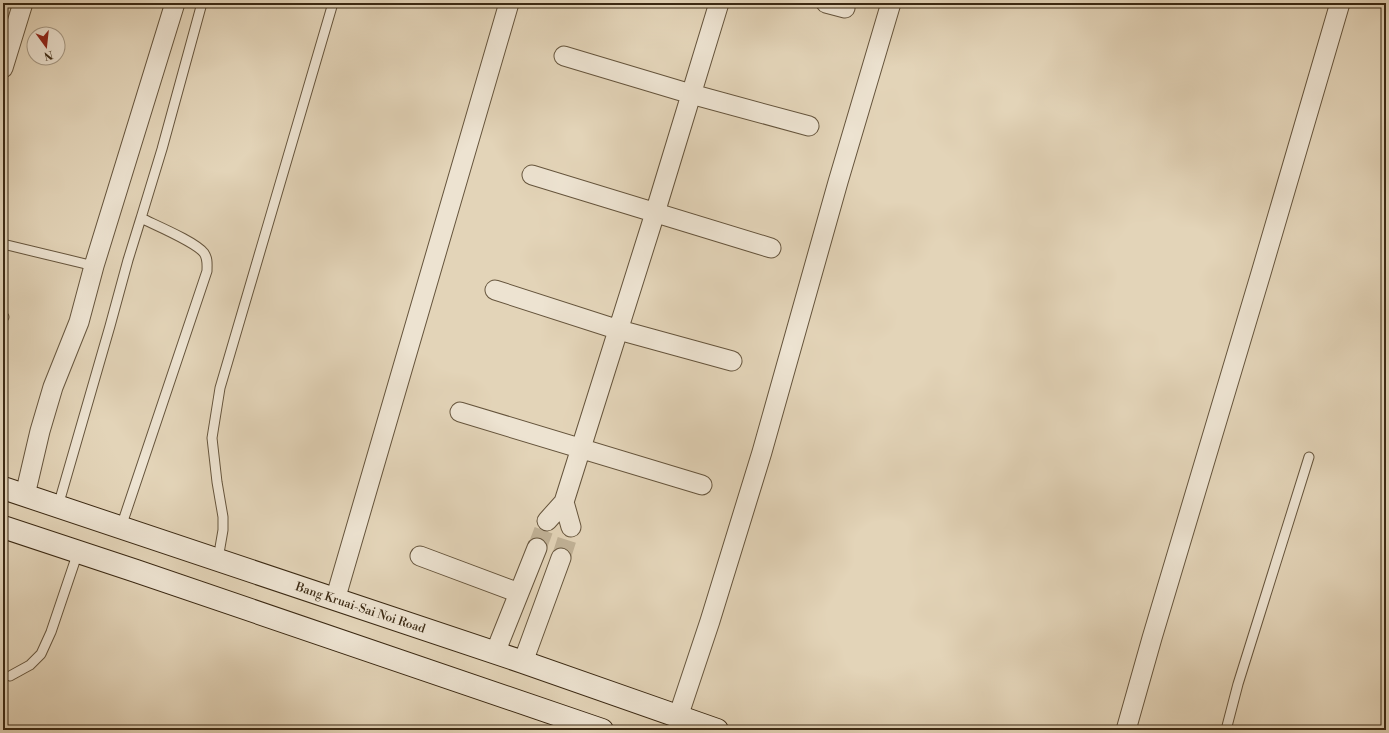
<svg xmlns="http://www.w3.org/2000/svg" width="1389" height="733" viewBox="0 0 1389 733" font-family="'Libre Bodoni',serif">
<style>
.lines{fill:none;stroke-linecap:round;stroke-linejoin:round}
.minor-tunnel{stroke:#c1b297;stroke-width:19;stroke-dasharray:19 10;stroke-linecap:butt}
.service-casing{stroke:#65543c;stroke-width:11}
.minor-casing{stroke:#65543c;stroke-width:21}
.secondary-casing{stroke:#3b2913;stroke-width:24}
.service{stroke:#ede3d1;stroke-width:9}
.minor{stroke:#ede3d1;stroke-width:19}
.secondary{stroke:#ede3d1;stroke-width:22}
.labels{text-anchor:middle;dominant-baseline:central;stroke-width:3;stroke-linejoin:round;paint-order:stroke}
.street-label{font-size:12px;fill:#3b2913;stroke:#ede3d1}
</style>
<rect width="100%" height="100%" fill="#e3d4b8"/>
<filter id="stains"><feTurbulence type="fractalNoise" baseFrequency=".005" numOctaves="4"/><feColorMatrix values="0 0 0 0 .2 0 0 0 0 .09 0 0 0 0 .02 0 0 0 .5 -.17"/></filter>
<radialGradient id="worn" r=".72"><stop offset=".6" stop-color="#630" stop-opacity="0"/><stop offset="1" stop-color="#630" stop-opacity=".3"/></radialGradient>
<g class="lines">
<path class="minor-tunnel" d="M537,548L547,521
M561,558L571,527"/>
<g class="service-casing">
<path id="service" d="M3,244L94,266
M3,316L4,317
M58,506L110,326L128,260L141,218
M121,527L207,271C207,264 208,259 204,253C196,242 155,225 141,218L162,149L202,3
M218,559L223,530V517L217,482L212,438L220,388L333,3
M10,676L30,665L41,654L51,632L78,552
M1226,730L1238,684L1309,457"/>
</g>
<g class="minor-casing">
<path id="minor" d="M826,3L845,8
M564,56L691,94L809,126
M3,68L23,3
M532,175L771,248
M495,290L619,330L732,361
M460,412L702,485
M25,495L40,431L53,387L79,322L94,266L175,3
M564,502L571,527
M547,521L564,502L655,213L719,3
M420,556L519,593
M335,600L509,3
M495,653L537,548
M523,662L561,558
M678,717L710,621L762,452L838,182L891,3
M1126,730L1152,638L1261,273L1340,3"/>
</g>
<g class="secondary-casing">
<g id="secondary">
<path id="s1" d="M3,488L523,662L717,730"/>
<path d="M3,527L136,571L602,730"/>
</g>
</g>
<use href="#service" class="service"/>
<use href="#minor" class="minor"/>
<use href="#secondary" class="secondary"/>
</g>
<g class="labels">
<g class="street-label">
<text stroke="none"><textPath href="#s1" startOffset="377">Bang Kruai-Sai Noi Road</textPath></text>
</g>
</g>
<rect width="1389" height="733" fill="none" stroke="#e3d4b8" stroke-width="16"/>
<rect x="4" y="4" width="1381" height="725" fill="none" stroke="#3b2913" stroke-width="2"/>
<rect x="8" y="8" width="1373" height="717" fill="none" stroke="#3b2913"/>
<g transform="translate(46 46) rotate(165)"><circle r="19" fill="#ede3d1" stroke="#a69985"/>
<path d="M0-3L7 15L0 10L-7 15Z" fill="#8f2418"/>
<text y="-6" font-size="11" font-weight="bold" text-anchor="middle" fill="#3b2913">N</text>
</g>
<rect width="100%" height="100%" filter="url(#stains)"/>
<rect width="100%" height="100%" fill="url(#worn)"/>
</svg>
